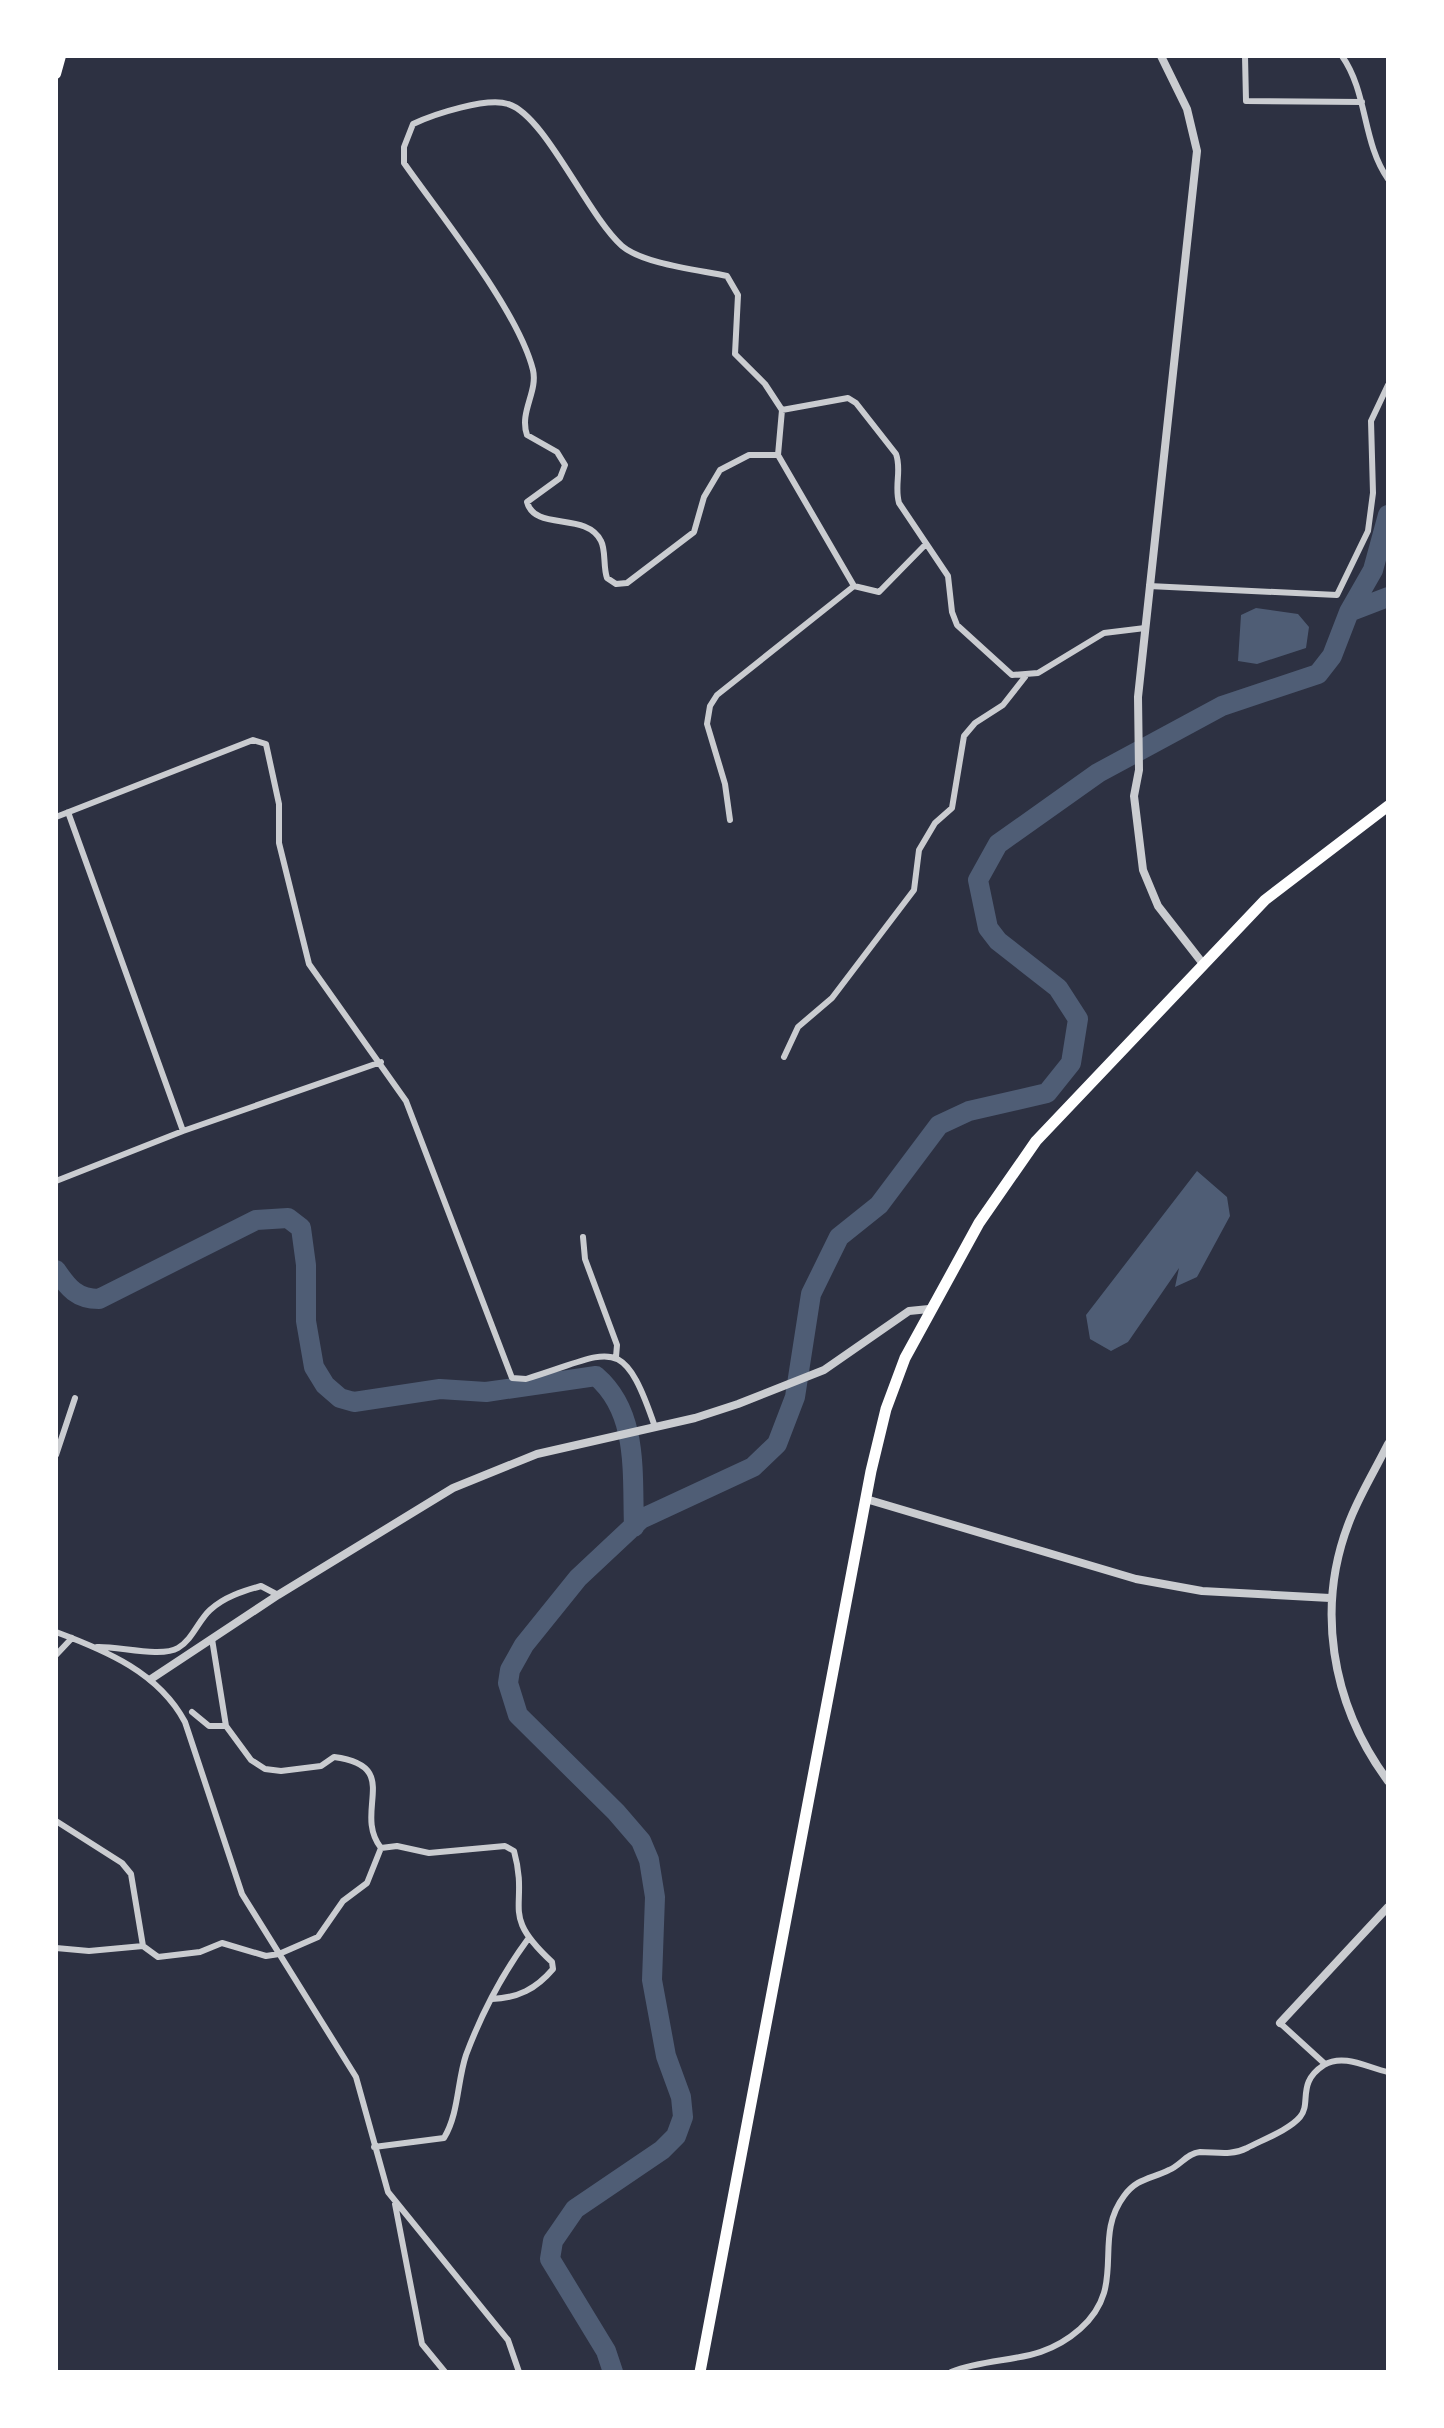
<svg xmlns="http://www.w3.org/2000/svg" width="1444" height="2428" viewBox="0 0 1444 2428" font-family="'Asap Condensed',sans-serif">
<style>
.water{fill:#4f5d75}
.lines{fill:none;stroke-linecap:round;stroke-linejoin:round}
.river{stroke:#4f5d75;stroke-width:20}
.minor{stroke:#caccd0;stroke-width:6}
.tertiary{stroke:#caccd0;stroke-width:8}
.primary{stroke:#fff;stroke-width:10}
.trunk{stroke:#fff;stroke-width:11}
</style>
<rect width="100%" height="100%" fill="#2d3142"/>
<path class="water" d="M1256,608L1298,614L1309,627L1306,648L1257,664L1238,661L1241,615Z
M1197,1171L1227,1197L1230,1216L1197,1277L1175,1287L1179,1268L1128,1342L1111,1351L1090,1339L1086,1315Z"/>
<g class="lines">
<path class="river" d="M1349,612L1388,597
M56,1270C68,1288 77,1299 99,1299L256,1220L288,1218L301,1228L306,1265V1321L314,1367L325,1385L340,1398L354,1402L440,1389L486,1392L596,1376C639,1413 632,1474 634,1527
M613,2372L606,2351L550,2259L553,2241L575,2209L662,2150L676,2136L683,2117L681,2097L666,2056L652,1980L655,1897L649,1860L641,1841L616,1812L518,1715L508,1683L510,1670L524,1645L578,1578L641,1519L753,1467L777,1444L795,1397L811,1294L839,1237L879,1205L939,1125L969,1111L1047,1093L1071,1063L1078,1019L1058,988L998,941L988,928L978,880L998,844L1098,773L1222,706L1318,674L1332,656L1349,612L1373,570L1388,515"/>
<path class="minor" d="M1245,56L1246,101L1362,102
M1342,56C1368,93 1362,142 1388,179
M782,410L848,398L856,403L896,454C902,470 894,485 899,503L948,576L952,612L957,625L1012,675L1038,673L1104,633L1145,628
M778,455H749L720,470L704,497L694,532L627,583L616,584L607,578C603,567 606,550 601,541C586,511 535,532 527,502L560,478L565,465L557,452L527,435C519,412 538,392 533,370C518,310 441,216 404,163V147L413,124C434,114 487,97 508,104C545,115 587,215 622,246C643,264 699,270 727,276L738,295L735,354L765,384L782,410L778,455L854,586L879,592L926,544
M1149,586L1337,595L1368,531L1373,493L1371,421L1388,385
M68,812L183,1131
M56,817L253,740L266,744L279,804V843L309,964L406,1101L512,1378L526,1379C612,1353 622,1330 655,1427
M730,820L725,784L707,724L710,706L717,695L854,586
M784,1057L798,1027L832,998L914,890L919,850L935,823L952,808L964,736L975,723L1003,705L1025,677
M56,1181L183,1131L381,1062
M583,1237L585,1259L617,1345L616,1357
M56,1455L75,1398
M56,1632C107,1651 159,1673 185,1722L242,1894L356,2077L388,2192L508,2340L519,2372
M212,1639L226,1726L251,1760L265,1769L281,1771L321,1766L334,1757C404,1766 352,1811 381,1848L397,1846L429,1853L505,1846L514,1851C530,1909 498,1912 552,1962L553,1969C536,1989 518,1998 492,1999
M97,1647C118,1646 161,1658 178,1648C193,1639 198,1621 210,1610C224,1597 243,1591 261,1586L278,1595
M56,1655L72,1638
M192,1712L209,1726H226
M56,1821L122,1863L131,1874L143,1946L158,1957L200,1952L222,1943L266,1956L279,1954L318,1937L343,1901L367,1883L381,1848
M56,1948L89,1951L143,1946
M1280,2023L1325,2064
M374,2147L444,2138C459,2113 457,2082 466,2055C481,2015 503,1973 528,1939
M395,2204L422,2344L445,2372
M951,2372C998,2354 1038,2366 1080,2329C1129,2286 1091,2240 1124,2196C1137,2178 1151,2179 1169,2170C1180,2166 1187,2153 1200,2152C1217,2152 1231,2156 1247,2148C1262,2140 1289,2130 1300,2117C1312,2103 1296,2083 1324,2065C1344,2053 1368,2068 1388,2072"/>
<path class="tertiary" d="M1161,56L1187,109L1197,151L1138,697L1139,770L1134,796L1143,870L1158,906L1204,965
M1388,1444C1376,1468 1362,1491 1352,1515C1314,1605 1331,1704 1388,1781
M866,1499L1136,1579L1202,1591L1330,1598
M151,1679L278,1595L453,1488L537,1454L695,1418L738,1404L824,1370L909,1311L929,1309
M1280,2023L1388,1907"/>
<path class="primary" d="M56,74L61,56"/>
<path class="trunk" d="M700,2372L871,1471L886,1409L905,1358L979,1223L1036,1141L1265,900L1388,806"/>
</g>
<rect width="1444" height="2428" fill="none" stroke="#ffffff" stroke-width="116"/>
</svg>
